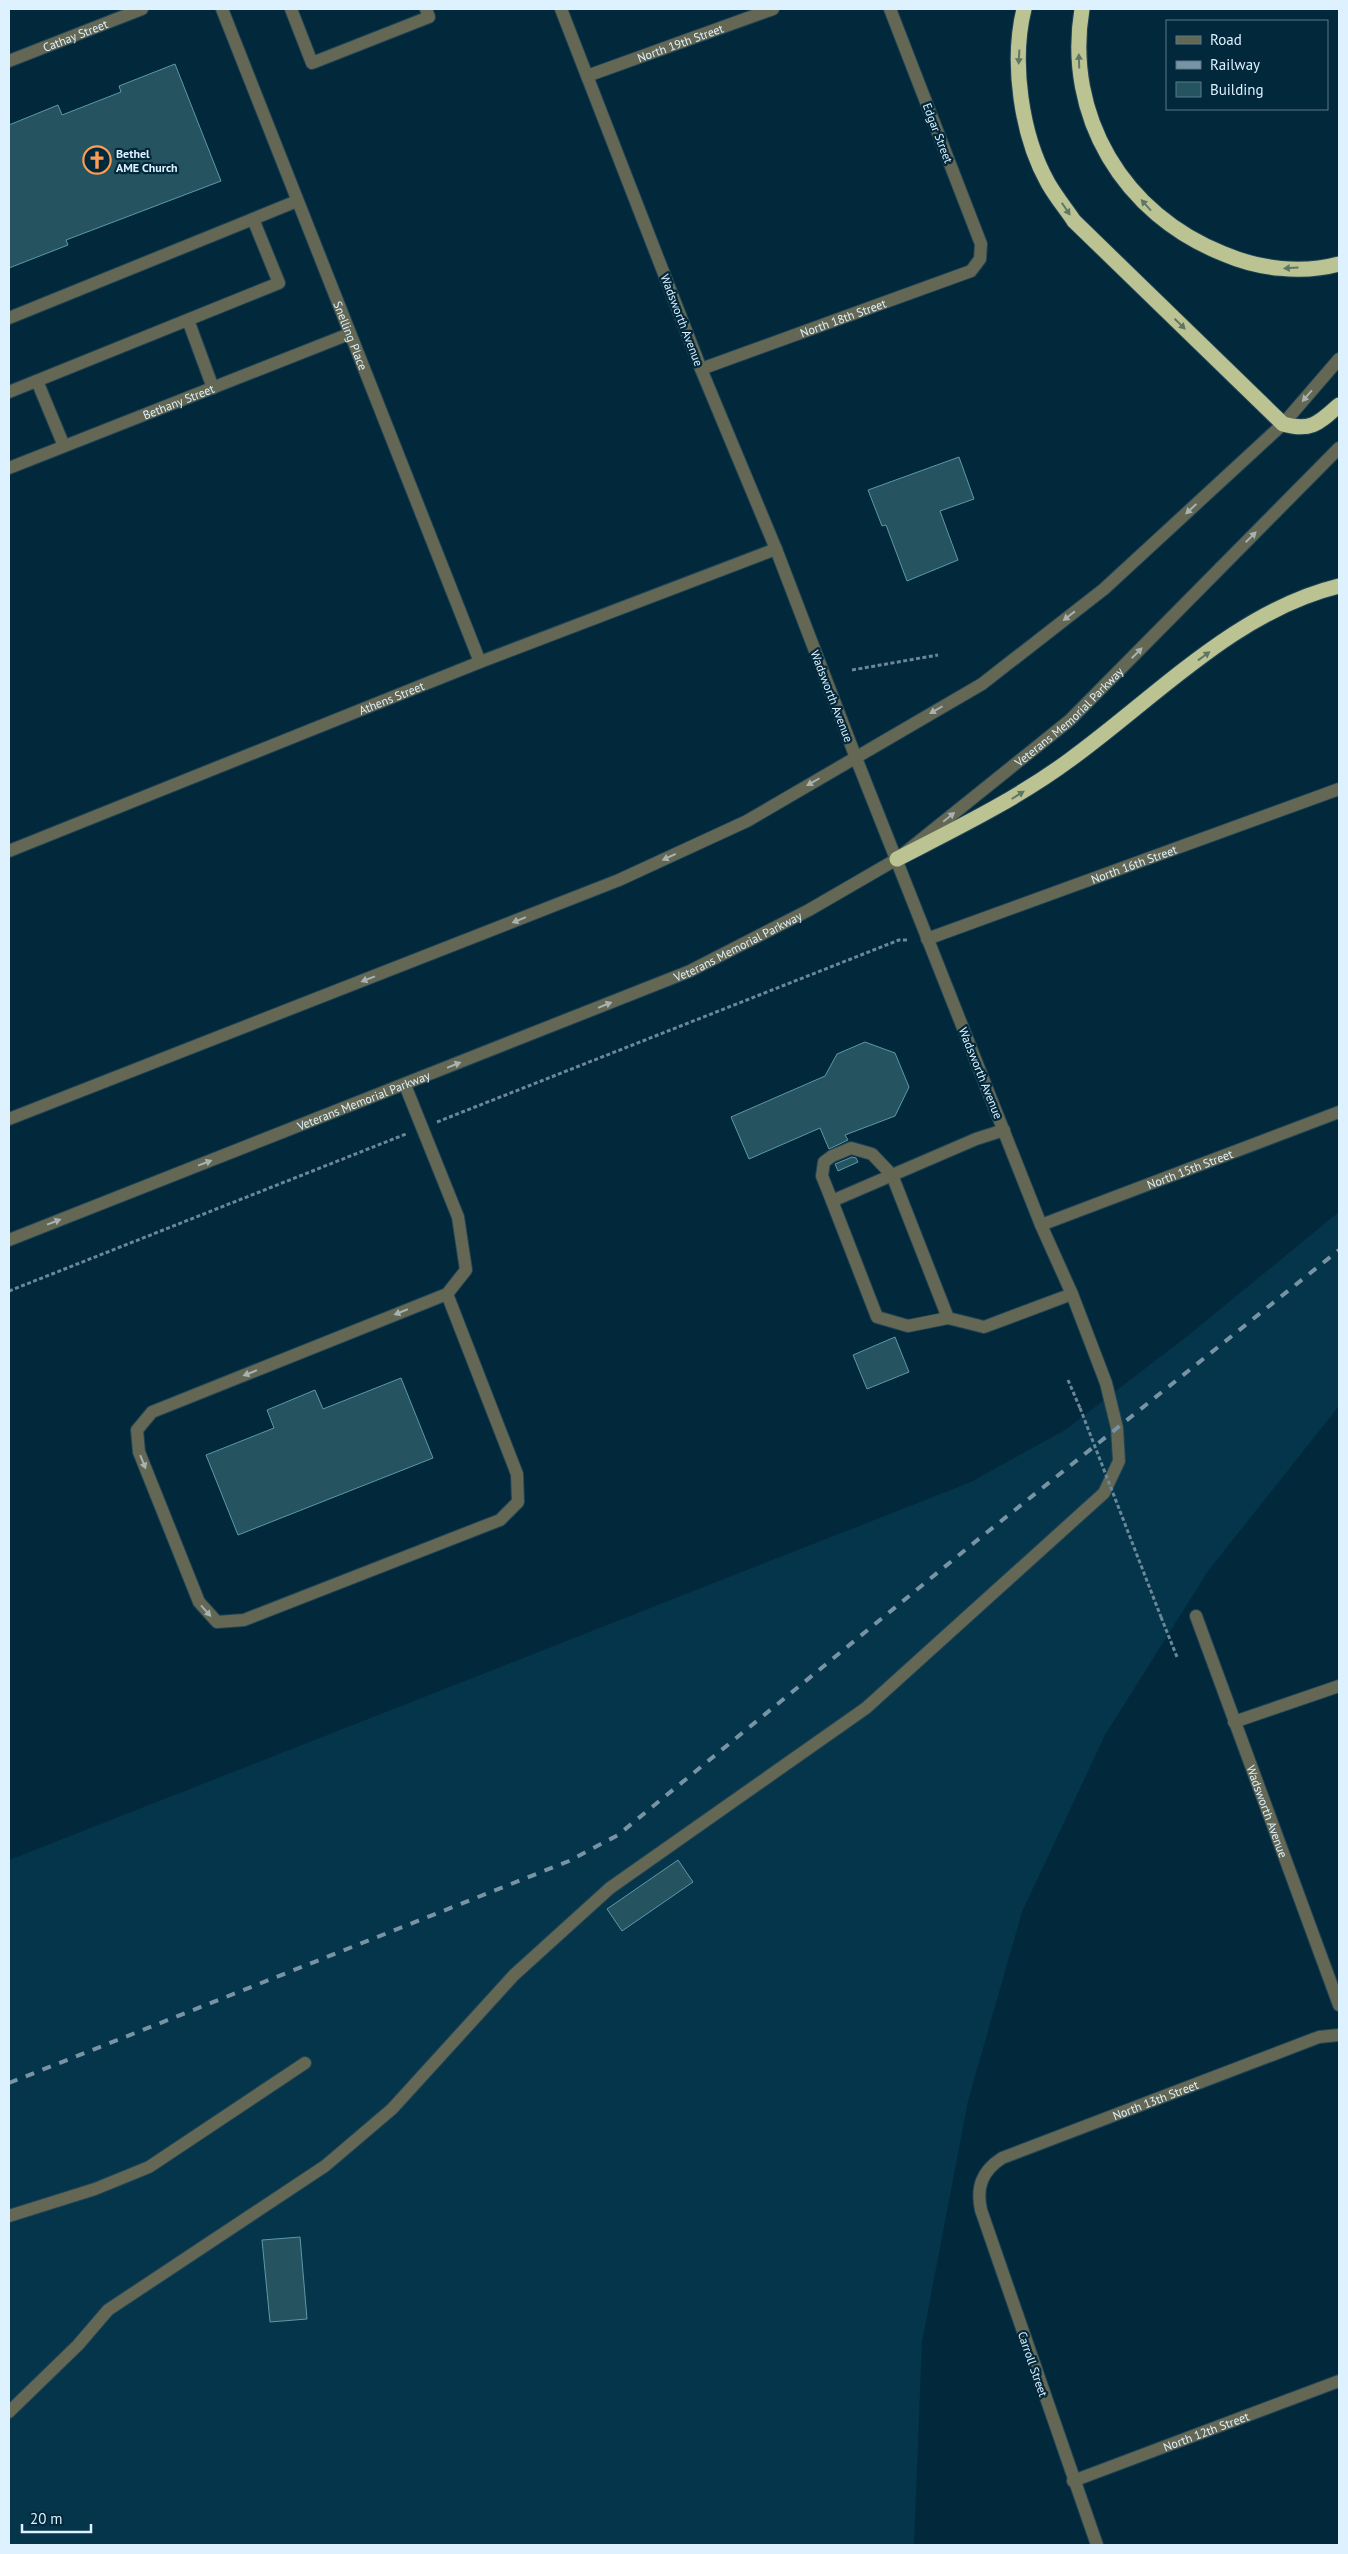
<svg xmlns="http://www.w3.org/2000/svg" width="1348" height="2554" viewBox="0 0 1348 2554" font-family="'PT Sans',sans-serif">
<style>
.built{fill:#05354b}
.building{fill:#255460;stroke:#5c99a9}
.lines{fill:none;stroke-linecap:round;stroke-linejoin:round}
.minor-casing{stroke:#214456;stroke-width:14}
.highway-casing{stroke:#214456;stroke-width:17}
.path{stroke:#6a8898;stroke-width:3;stroke-dasharray:4 2.5;stroke-linecap:butt}
.minor{stroke:#636753;stroke-width:12}
.highway{stroke:#bbc392;stroke-width:15}
.rail{stroke:#7894a4;stroke-width:4;stroke-dasharray:9 9;stroke-linecap:butt}
.path-bridge{stroke:#6a8898;stroke-width:3;stroke-dasharray:4 2.5;stroke-linecap:butt}
.oneway{fill:#5e7666}
.oneway2{fill:#a6b3b1}
.labels{text-anchor:middle;dominant-baseline:central;stroke-width:4.5;stroke-linejoin:round;paint-order:stroke}
.street-label{font-size:12px;fill:#ddf1fe;stroke:#02283b}
.poi-label{font-size:12px;font-weight:bold;fill:#ddf1fe;stroke:#02283b;text-anchor:start}
</style>
<rect width="100%" height="100%" fill="#02283b"/>
<path class="built" d="M1339,1212V1406L1208,1571L1105,1735L1022,1912L968,2101L922,2342L914,2545H9V1860L971,1482L1065,1430L1190,1334Z"/>
<path class="building" d="M175,64L221,181L66,240L68,245L9,268V125L58,105L62,115L121,92L119,86Z
M959,457L974,499L940,511L958,560L907,581L886,525L882,526L868,490Z
M865,1042L895,1053L909,1087L895,1116L845,1135L848,1140L829,1149L820,1128L749,1159L731,1117L825,1076L837,1054Z
M852,1157L856,1158L858,1162L838,1171L835,1164Z
M895,1337L909,1372L867,1389L853,1355Z
M401,1378L433,1458L238,1535L206,1455L274,1428L267,1410L315,1390L323,1409Z
M678,1860L693,1882L622,1931L607,1909Z
M300,2237L307,2319L270,2322L262,2240Z"/>
<g class="lines">
<g class="minor-casing">
<g id="minor">
<path id="s1" d="M222,9L480,662"/>
<path d="M291,9L312,63L429,17L426,9"/>
<path id="s2" d="M9,61L142,9"/>
<path id="s3" d="M587,76L773,9"/>
<path d="M253,219L297,201"/>
<path d="M9,318L253,219L279,283L9,392"/>
<path d="M188,320L213,388"/>
<path id="s4" d="M701,369L971,271L980,259L981,244L890,9"/>
<path d="M37,381L64,446"/>
<path id="s5" d="M9,468L349,334"/>
<path id="s6" d="M9,851L480,662L776,549"/>
<path id="s7" d="M927,939L1339,789"/>
<path d="M405,1085L458,1217L466,1270L447,1294L152,1412L137,1430L139,1452L199,1602L217,1622L244,1620L500,1520L518,1502L517,1474L447,1294"/>
<path d="M9,1119L619,880L747,821L982,684L1104,589L1283,424L1339,359"/>
<path d="M832,1201L822,1176L824,1162L832,1156L851,1148L872,1154L892,1175L948,1318L984,1327L1072,1294"/>
<path id="s8" d="M1041,1225L1339,1112"/>
<path id="s9" d="M9,1240L690,971L809,910L897,859L1070,720L1339,448"/>
<path d="M948,1318L908,1326L877,1317L832,1201L976,1139L1004,1130"/>
<path id="s10" d="M1196,1616L1339,2005"/>
<path d="M1234,1722L1339,1686"/>
<path d="M9,2216L95,2189L149,2167L305,2063"/>
<path d="M9,2412L78,2345L108,2310L325,2166L392,2109L514,1975L610,1888L866,1708L1104,1493L1119,1461L1117,1428L1106,1383L1072,1294L1041,1225L856,758L776,549L701,369L561,9"/>
<path id="s11" d="M1073,2481L1339,2381"/>
<path id="s12" d="M1097,2545L981,2210C976,2187 982,2171 1002,2158L1319,2037L1339,2035"/>
</g>
</g>
<g class="highway-casing">
<path id="highway" d="M1024,9C1011,62 1021,135 1048,183C1056,197 1066,209 1074,221L1283,424C1311,432 1319,423 1339,405
M1082,9C1064,116 1124,215 1224,254C1259,269 1302,274 1339,264
M897,859C957,828 1017,799 1071,759C1155,698 1236,611 1339,586"/>
</g>
<path class="path" d="M852,670L938,655
M437,1122L899,940H909
M9,1291L406,1134
M1068,1380L1080,1408
M1161,1617L1177,1657"/>
<use href="#minor" class="minor"/>
<use href="#highway" class="highway"/>
<path class="rail" d="M9,2083L569,1861L618,1835L970,1546L1339,1250"/>
<path class="path-bridge" d="M1080,1408L1161,1617"/>
</g>
<defs><path id="oneway-solid" d="M-6-.8H1V-3.2L6.5 0L1 3.2V.8H-6Z" transform="scale(1.25)"/></defs>
<g class="oneway">
<use href="#oneway-solid" transform="translate(1019 57) rotate(93)"/>
<use href="#oneway-solid" transform="translate(1079 61) rotate(-92)"/>
<use href="#oneway-solid" transform="translate(1146 205) rotate(-132)"/>
<use href="#oneway-solid" transform="translate(1066 209) rotate(56)"/>
<use href="#oneway-solid" transform="translate(1291 268) rotate(177)"/>
<use href="#oneway-solid" transform="translate(1180 324) rotate(44)"/>
<use href="#oneway-solid" transform="translate(1204 656) rotate(-36)"/>
<use href="#oneway-solid" transform="translate(1018 795) rotate(-32)"/>
</g>
<g class="oneway2">
<use href="#oneway-solid" transform="translate(1307 396) rotate(131)"/>
<use href="#oneway-solid" transform="translate(1191 509) rotate(137)"/>
<use href="#oneway-solid" transform="translate(1251 537) rotate(-45)"/>
<use href="#oneway-solid" transform="translate(1069 616) rotate(142)"/>
<use href="#oneway-solid" transform="translate(1137 653) rotate(-45)"/>
<use href="#oneway-solid" transform="translate(936 710) rotate(150)"/>
<use href="#oneway-solid" transform="translate(813 782) rotate(150)"/>
<use href="#oneway-solid" transform="translate(949 817) rotate(-39)"/>
<use href="#oneway-solid" transform="translate(669 857) rotate(155)"/>
<use href="#oneway-solid" transform="translate(519 920) rotate(158)"/>
<use href="#oneway-solid" transform="translate(368 979) rotate(159)"/>
<use href="#oneway-solid" transform="translate(605 1005) rotate(-22)"/>
<use href="#oneway-solid" transform="translate(454 1065) rotate(-22)"/>
<use href="#oneway-solid" transform="translate(205 1163) rotate(-21)"/>
<use href="#oneway-solid" transform="translate(54 1222) rotate(-21)"/>
<use href="#oneway-solid" transform="translate(401 1312) rotate(158)"/>
<use href="#oneway-solid" transform="translate(250 1373) rotate(158)"/>
<use href="#oneway-solid" transform="translate(143 1462) rotate(68)"/>
<use href="#oneway-solid" transform="translate(206 1611) rotate(48)"/>
</g>
<defs>
<g id="church-ring" transform="scale(1.4375)"><circle r="9.5" fill="#02283b" stroke="#fc9d54" stroke-width="1.5"/><path d="M-1.2-6h2.4v3.5h3.3v2.4h-3.3V6h-2.4V-.1h-3.3v-2.4h3.3Z" fill="#fc9d54"/></g>
</defs>
<g fill-rule="evenodd">
<use href="#church-ring" x="97" y="160"/>
</g>
<g class="labels">
<g class="street-label">
<text stroke="none"><textPath href="#s2" startOffset="71">Cathay Street</textPath></text>
<text stroke="none"><textPath href="#s3" startOffset="99">North 19th Street</textPath></text>
<text transform="translate(938 133) rotate(69)">Edgar Street</text>
<text stroke="none"><textPath href="#s4" startOffset="151">North 18th Street</textPath></text>
<text transform="translate(682 320) rotate(69)">Wadsworth Avenue</text>
<text stroke="none"><textPath href="#s1" startOffset="351">Snelling Place</textPath></text>
<text stroke="none"><textPath href="#s5" startOffset="182">Bethany Street</textPath></text>
<text transform="translate(832 696) rotate(69)">Wadsworth Avenue</text>
<text stroke="none"><textPath href="#s6" startOffset="412">Athens Street</textPath></text>
<text stroke="none"><textPath href="#s9" startOffset="1191">Veterans Memorial Parkway</textPath></text>
<text stroke="none"><textPath href="#s7" startOffset="220">North 16th Street</textPath></text>
<text stroke="none"><textPath href="#s9" startOffset="786">Veterans Memorial Parkway</textPath></text>
<text transform="translate(981 1073) rotate(68)">Wadsworth Avenue</text>
<text stroke="none"><textPath href="#s9" startOffset="381">Veterans Memorial Parkway</textPath></text>
<text stroke="none"><textPath href="#s8" startOffset="159">North 15th Street</textPath></text>
<text stroke="none"><textPath href="#s10" startOffset="208">Wadsworth Avenue</textPath></text>
<text stroke="none"><textPath href="#s12" startOffset="579">North 13th Street</textPath></text>
<text transform="translate(1033 2364) rotate(71)">Carroll Street</text>
<text stroke="none"><textPath href="#s11" startOffset="142">North 12th Street</textPath></text>
</g>
<g class="poi-label">
<text x="116" y="153">Bethel<tspan x="116" dy="14">AME Church</tspan></text>
</g>
</g>
<rect width="1348" height="2554" fill="none" stroke="#ddf1fe" stroke-width="20"/>
<rect x="1166" y="20" width="162" height="90" fill="#02283b" stroke="#5a7889"/>
<rect x="1176" y="36" width="25" height="8" fill="#636753" stroke="#5a7889"/>
<text x="1210" y="45" font-size="15" fill="#ddf1fe">Road</text>
<rect x="1176" y="61" width="25" height="8" fill="#7894a4" stroke="#5a7889"/>
<text x="1210" y="70" font-size="15" fill="#ddf1fe">Railway</text>
<rect x="1176" y="82" width="25" height="15" fill="#255460" stroke="#5a7889"/>
<text x="1210" y="95" font-size="15" fill="#ddf1fe">Building</text>
<path d="M22 2524v8h69v-8" fill="none" stroke="#ddf1fe" stroke-width="2.5"/>
<text x="30" y="2524" font-size="15" fill="#ddf1fe" stroke="#02283b" stroke-width="4" paint-order="stroke">20 m</text>
</svg>
